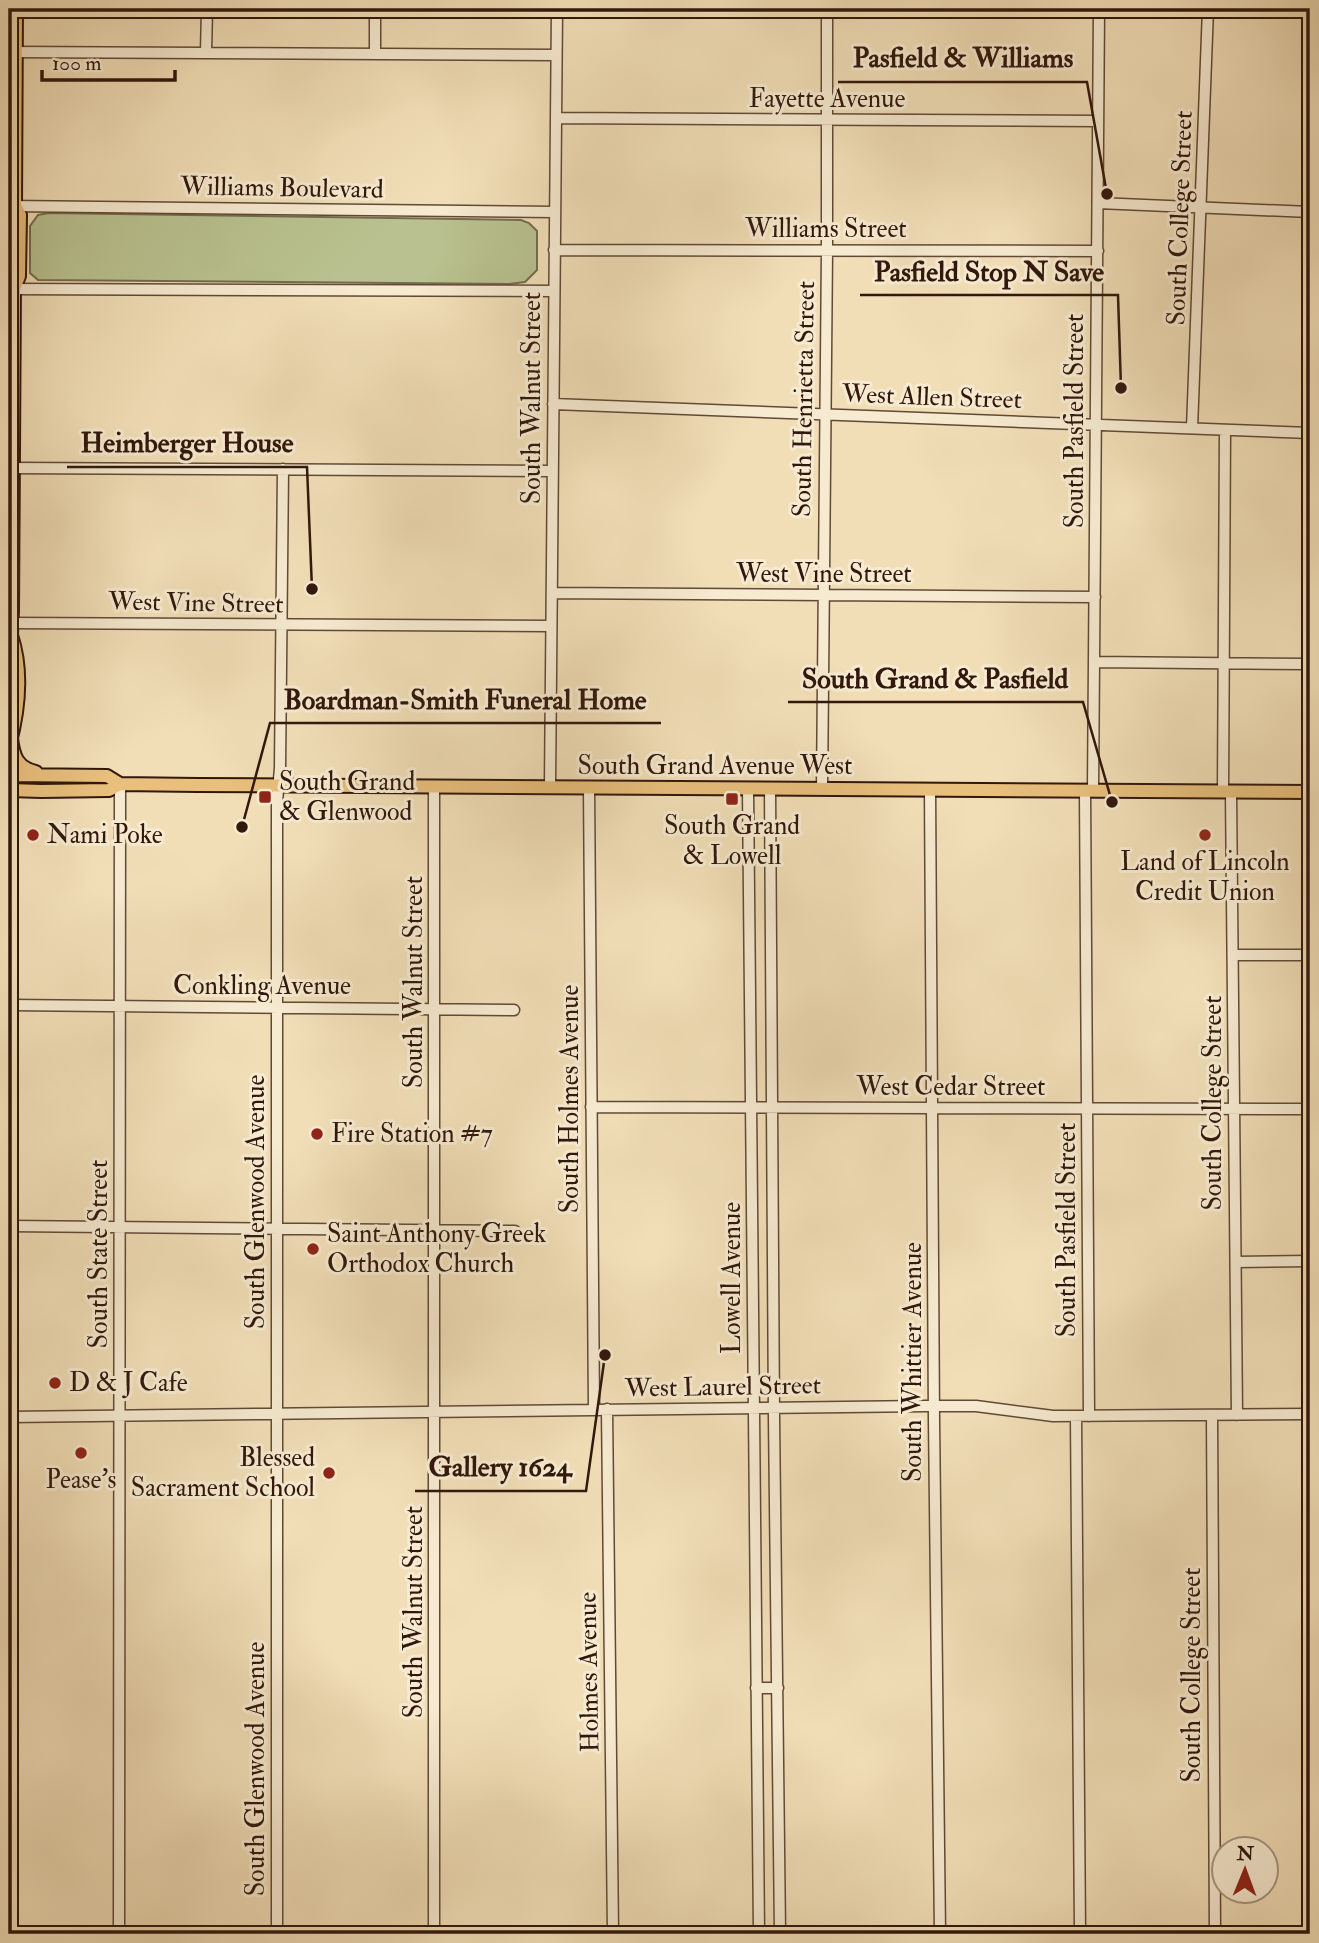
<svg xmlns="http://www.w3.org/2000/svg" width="1319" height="1943" viewBox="0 0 1319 1943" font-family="'IM FELL Double Pica',serif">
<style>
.green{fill:#b8c18f;stroke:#746c4e;stroke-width:2}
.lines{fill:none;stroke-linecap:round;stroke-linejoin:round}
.minor-casing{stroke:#614937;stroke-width:13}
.major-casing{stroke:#31170c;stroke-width:16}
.minor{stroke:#f6ead0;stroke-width:10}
.major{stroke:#e8bf7c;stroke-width:12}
.poi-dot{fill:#8f2418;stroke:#f6ead0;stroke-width:2.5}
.labels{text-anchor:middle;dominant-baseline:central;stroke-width:6;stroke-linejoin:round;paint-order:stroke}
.street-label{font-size:26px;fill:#31170c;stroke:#f6ead0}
.poi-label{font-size:26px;fill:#31170c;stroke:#f6ead0;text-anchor:start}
.leader{fill:none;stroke:#31170c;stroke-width:2.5}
.callout-dot{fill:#31170c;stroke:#f6ead0;stroke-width:2.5}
.callout-label{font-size:28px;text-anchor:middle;font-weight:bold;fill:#31170c;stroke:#f6ead0;stroke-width:6;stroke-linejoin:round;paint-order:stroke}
</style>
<rect width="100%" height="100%" fill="#f1deb7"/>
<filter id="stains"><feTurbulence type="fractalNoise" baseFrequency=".00286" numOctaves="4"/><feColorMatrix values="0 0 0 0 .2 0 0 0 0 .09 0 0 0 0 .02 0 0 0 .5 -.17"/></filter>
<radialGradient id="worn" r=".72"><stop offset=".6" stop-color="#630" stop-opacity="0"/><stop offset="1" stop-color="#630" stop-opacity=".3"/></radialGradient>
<path class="green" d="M49,213L521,220L529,223L537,231V270L525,282L509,284L38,280L30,273V226L38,215Z"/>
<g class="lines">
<g class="minor-casing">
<path id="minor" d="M375,9V54
M9,52L556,55
M206,52L207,9
M556,118L1098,121
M1098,203L1310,212
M10,206L555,212
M554,250L1098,251
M9,289L554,291
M553,404L1310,433
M1192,428L1208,9
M9,468L552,471
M552,593L1095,597
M9,623L551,626
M1095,662L1310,664
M550,787L557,9
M589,788L594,1409
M748,789L759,1934
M770,789L774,1418L780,1934
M822,789L827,250V9
M930,789L934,1420L940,1934
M1085,791L1089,1416
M1093,791L1099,9
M1223,792L1225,430
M1231,792L1237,1415
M1233,955H1310
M9,1005L514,1010
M591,1107L1310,1109
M9,1226L515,1231
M1236,1262L1310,1261
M607,1409L613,1934
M1212,1415L1215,1934
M1076,1416L1080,1934
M9,1417L926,1406H976L1053,1416L1310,1414
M756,1688H778
M119,1934L120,784
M277,1934V802L280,768L283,469
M434,1934V787"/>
</g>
<g class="major-casing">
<path id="major" d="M14,289L9,277L10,215L15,206L16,9
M9,642L11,635L12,611L14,289L19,276L20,215L15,206
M11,738C13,756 17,768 36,772
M9,746C19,709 23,671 11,635
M9,777L11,775L107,776L120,784L198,785L1310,792
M9,790L41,791L109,790L120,784"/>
</g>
<use href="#minor" class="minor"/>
<use href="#major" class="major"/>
</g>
<g class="poi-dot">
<rect x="258" y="790" width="14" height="14" rx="3.5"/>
<rect x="725" y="792" width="14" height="14" rx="3.5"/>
<circle cx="33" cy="835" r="7"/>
<circle cx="1205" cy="835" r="7"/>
<circle cx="317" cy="1134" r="7"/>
<circle cx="313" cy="1249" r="7"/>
<circle cx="55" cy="1383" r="7"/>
<circle cx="81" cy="1453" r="7"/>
<circle cx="329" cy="1473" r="7"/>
</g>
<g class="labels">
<g class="street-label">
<text x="827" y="99">Fayette Avenue</text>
<text transform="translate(282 188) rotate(1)">Williams Boulevard</text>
<text transform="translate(1180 218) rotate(-88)">South College Street</text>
<text x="826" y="229">Williams Street</text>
<text transform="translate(932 397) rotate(2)">West Allen Street</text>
<text transform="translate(532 398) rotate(-90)">South Walnut Street</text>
<text transform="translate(804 399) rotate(-89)">South Henrietta Street</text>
<text transform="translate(1075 421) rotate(-90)">South Pasfield Street</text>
<text x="824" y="574">West Vine Street</text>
<text transform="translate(196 603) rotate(1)">West Vine Street</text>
<text x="715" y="766">South Grand Avenue West</text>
<text transform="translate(414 982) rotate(-90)">South Walnut Street</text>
<text x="262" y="986">Conkling Avenue</text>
<text x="951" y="1087">West Cedar Street</text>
<text transform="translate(570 1099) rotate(-90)">South Holmes Avenue</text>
<text transform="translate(1213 1103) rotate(-90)">South College Street</text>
<text transform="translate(256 1202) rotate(-90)">South Glenwood Avenue</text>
<text transform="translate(1067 1230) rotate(-90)">South Pasfield Street</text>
<text transform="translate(99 1254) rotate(-90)">South State Street</text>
<text transform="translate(732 1278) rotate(-90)">Lowell Avenue</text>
<text transform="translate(913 1362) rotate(-90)">South Whittier Avenue</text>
<text transform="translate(723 1387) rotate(-1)">West Laurel Street</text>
<text transform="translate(414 1612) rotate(-90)">South Walnut Street</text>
<text transform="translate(589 1672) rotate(-91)">Holmes Avenue</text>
<text transform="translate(1192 1675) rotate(-90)">South College Street</text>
<text transform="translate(256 1769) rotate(-90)">South Glenwood Avenue</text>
</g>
<g class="poi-label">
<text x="279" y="782">South Grand<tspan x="279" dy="30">&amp; Glenwood</tspan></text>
<text x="732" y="826" text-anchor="middle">South Grand<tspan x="732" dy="30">&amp; Lowell</tspan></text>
<text x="47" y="835">Nami Poke</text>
<text x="1205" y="862" text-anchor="middle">Land of Lincoln<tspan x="1205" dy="30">Credit Union</tspan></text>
<text x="331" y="1134">Fire Station #7</text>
<text x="327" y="1234">Saint Anthony Greek<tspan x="327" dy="30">Orthodox Church</tspan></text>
<text x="69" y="1383">D &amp; J Cafe</text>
<text x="315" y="1458" text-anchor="end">Blessed<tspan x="315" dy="30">Sacrament School</tspan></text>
<text x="81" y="1480" text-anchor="middle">Pease's</text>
</g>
</g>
<path class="leader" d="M1107 194L1087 82H838M1121 388L1118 295H860M312 589L307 467H67M1112 802L1083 702H788M242 827L270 723H661M605 1355L586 1491H415"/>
<g class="callout-dot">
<circle cx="1107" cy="194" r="7"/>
<circle cx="1121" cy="388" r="7"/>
<circle cx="312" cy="589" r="7"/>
<circle cx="1112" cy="802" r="7"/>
<circle cx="242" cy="827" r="7"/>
<circle cx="605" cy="1355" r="7"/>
</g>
<g class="callout-label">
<text x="963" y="67">Pasfield &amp; Williams</text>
<text x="989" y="281">Pasfield Stop N Save</text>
<text x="187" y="452">Heimberger House</text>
<text x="935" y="688">South Grand &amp; Pasfield</text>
<text x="465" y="709">Boardman-Smith Funeral Home</text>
<text x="500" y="1476">Gallery 1624</text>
</g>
<rect width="1319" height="1943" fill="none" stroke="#f1deb7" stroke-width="35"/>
<rect x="10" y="10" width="1298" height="1922" fill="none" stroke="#31170c" stroke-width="3.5"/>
<rect x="18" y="18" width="1284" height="1908" fill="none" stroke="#31170c" stroke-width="2"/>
<g transform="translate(1245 1870) rotate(1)"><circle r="33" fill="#f6ead0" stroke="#a79682" stroke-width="2"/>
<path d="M0-5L12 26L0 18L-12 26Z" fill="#8f2418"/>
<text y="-10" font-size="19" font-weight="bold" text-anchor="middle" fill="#31170c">N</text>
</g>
<path d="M42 70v10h133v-10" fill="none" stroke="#31170c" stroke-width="3.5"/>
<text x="52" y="70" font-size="21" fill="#31170c" stroke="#f6ead0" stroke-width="5" paint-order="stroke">100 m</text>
<rect width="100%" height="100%" filter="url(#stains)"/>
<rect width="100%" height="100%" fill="url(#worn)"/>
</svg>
